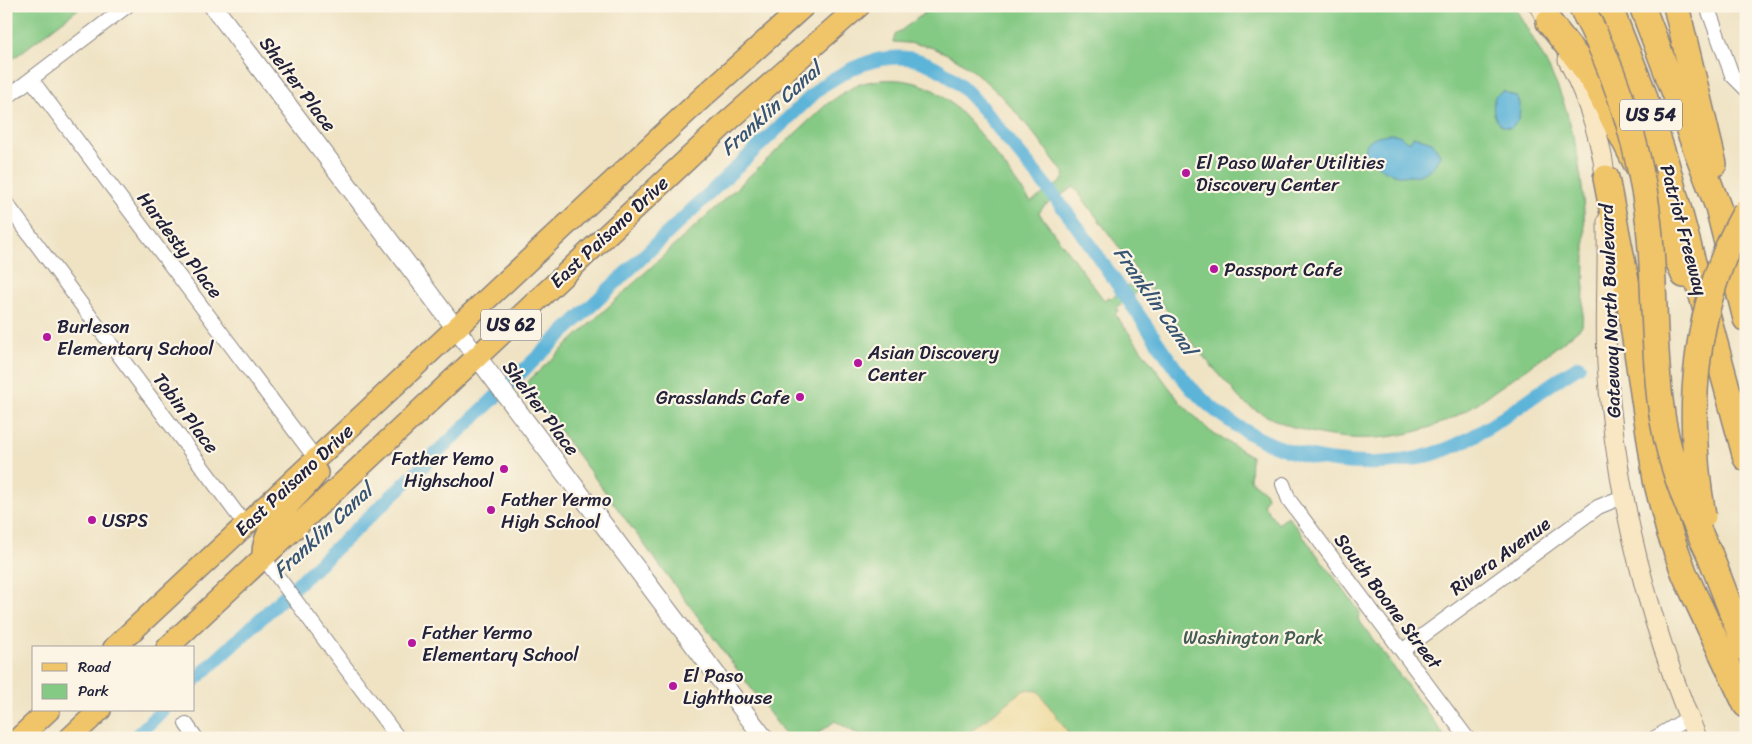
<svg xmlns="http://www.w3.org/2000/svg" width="1752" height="744" viewBox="0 0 1752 744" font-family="Sriracha,sans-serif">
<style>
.green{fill:#84c984;stroke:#537660;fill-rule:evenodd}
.sand{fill:#eeda9e;stroke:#887e6c}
.water{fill:#5db4d9;stroke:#406b8a}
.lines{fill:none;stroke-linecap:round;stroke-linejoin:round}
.canal{stroke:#5db4d9;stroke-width:14}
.minor-casing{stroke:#888280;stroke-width:16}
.tertiary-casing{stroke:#888280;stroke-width:20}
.secondary-casing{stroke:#888280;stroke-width:21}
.primary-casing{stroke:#888280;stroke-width:24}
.motorway-casing{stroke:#888280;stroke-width:28}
.minor{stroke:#fff;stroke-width:14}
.tertiary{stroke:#fff;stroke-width:18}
.secondary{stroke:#f9e7c3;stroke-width:19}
.primary{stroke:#f0c469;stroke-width:21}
.motorway{stroke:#f0c469;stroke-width:25}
.motorway-bridge-casing{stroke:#888280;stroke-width:28;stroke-linecap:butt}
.motorway-bridge{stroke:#f0c469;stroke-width:25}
.poi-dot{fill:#b5179e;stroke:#fcf5e5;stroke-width:2}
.labels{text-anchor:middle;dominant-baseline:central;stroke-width:4.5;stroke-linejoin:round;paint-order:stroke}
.shield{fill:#fcf5e5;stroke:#63616e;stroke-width:1}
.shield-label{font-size:18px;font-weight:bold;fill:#22223b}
.street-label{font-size:19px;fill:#22223b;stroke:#fcf5e5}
.poi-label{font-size:19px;fill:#22223b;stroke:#fcf5e5;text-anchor:start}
.park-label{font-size:19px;fill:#445c55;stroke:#fcf5e5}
.water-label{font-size:20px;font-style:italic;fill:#375572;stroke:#fcf5e5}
</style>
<rect width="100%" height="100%" fill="#fcf5e5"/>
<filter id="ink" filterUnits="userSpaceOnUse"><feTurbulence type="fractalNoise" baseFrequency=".02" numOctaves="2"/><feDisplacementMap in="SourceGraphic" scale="10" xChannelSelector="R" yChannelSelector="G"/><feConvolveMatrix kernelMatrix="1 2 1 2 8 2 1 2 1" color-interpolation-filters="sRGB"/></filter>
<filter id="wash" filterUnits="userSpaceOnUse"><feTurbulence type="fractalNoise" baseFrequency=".0096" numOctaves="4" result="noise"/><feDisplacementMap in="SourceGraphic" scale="20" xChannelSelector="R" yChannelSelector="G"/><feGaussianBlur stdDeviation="1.12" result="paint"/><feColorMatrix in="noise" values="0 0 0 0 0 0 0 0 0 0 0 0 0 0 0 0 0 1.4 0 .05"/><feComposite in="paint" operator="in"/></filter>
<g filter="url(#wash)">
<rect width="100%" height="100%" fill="#efe3c4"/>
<path class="green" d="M6,6H82L6,64Z
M934,6H1514C1531,35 1548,63 1560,93C1589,167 1587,248 1582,326C1558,347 1532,365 1506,383C1487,396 1467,412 1446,421C1381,450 1301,442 1243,402C1237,397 1232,388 1226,382C1198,352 1175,321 1150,288L1144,293L1140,290L1117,307L1118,311L1115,314L1180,402L1211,432L1251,456L1250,480L1265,492L1267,497L1263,504L1278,524L1288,516L1360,612L1358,619L1446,738H864L835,721L812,738H788L525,384L827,104C838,97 850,87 863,83C884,78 907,78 927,87C963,102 1006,170 1031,202L1061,182L1065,175C1036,135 986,68 938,50C924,44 908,43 893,42L895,35ZM1074,187L1139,274L1133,278L1134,282L1112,298L1108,297L1104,300L1039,213L1044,206Z"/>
<path class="sand" d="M1024,690L1038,691L1072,738H970L969,733Z"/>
<path class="water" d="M1503,91L1517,97L1520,103L1519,120L1511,128C1494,127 1491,109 1495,96Z
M1391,134L1399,135L1407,141H1411L1413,136L1432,142L1440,154C1429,190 1377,177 1364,151C1367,137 1378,135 1391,134Z"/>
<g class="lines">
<path class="canal" d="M194,681L400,488L822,86C848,69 875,55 907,58C949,63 980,105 1004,135C1034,171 1064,207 1091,246C1110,274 1130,302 1149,330C1163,350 1176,371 1192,389C1228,427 1276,452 1327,460C1363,465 1399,465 1433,454C1485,438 1532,394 1579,366
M134,738L163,710"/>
</g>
</g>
<g filter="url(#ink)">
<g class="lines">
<g class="minor-casing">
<path id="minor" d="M1707,6L1732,75L1746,89
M31,79L316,459
M6,98L127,6
M6,203L246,526
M1283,484L1289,500L1467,738
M263,557L398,738
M1402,651L1598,507L1615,500H1625
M186,724L196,738
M1655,738L1688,718"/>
</g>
<g class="tertiary-casing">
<path id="tertiary" d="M213,6L764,738"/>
</g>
<g class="secondary-casing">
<path id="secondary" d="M1539,6L1555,33
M1568,60C1588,99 1605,148 1606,191
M1607,221C1608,269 1605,317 1607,365C1615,492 1648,620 1697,738"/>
</g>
<g class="primary-casing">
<path id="primary" d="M263,557C261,523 298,499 317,473
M114,648L703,97L804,6
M167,648L726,123L859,6
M19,738L49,710
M70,738L100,710"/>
</g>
<g class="motorway-casing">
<path id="motorway" d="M1609,6L1642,89L1666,163L1746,458
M1642,6L1718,207L1746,319
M1676,6L1714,164
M1549,22L1582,64L1598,89L1644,179L1684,275
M1606,178L1627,285L1656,480L1669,531L1685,575L1746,705
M1710,555L1746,649"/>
</g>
<use href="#minor" class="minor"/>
<use href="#tertiary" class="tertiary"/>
<use href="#secondary" class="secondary"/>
<use href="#primary" class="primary"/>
<use href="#motorway" class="motorway"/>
<g class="motorway-bridge-casing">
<path id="motorway-bridge" d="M1581,6C1613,66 1634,129 1645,196C1656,263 1652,333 1660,400C1666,455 1686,506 1710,555
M1703,516C1685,412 1693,304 1746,211"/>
</g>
<use href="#motorway-bridge" class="motorway-bridge"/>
</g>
</g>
<g class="poi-dot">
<circle cx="1186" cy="173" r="5"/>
<circle cx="1214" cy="269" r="5"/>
<circle cx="47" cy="337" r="5"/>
<circle cx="858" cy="363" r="5"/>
<circle cx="800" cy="397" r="5"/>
<circle cx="504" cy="469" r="5"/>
<circle cx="491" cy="510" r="5"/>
<circle cx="92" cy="520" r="5"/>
<circle cx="412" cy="643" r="5"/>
<circle cx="673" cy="686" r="5"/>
</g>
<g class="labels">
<g class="shield">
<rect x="1620" y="99.5" width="62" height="31" rx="4"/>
<rect x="481" y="309.5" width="60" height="31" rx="4"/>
</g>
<g class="shield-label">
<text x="1651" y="115">US 54</text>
<text x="511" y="325">US 62</text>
</g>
<g class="street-label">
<text transform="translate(298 84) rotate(53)">Shelter Place</text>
<text transform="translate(1684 230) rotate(75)">Patriot Freeway</text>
<text transform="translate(609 232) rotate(-43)">East Paisano Drive</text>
<text transform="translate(180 245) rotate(53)">Hardesty Place</text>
<text transform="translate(1610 311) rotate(-92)">Gateway North Boulevard</text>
<text transform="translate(541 408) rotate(53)">Shelter Place</text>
<text transform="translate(186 413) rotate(53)">Tobin Place</text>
<text transform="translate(294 480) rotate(-43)">East Paisano Drive</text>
<text transform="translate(1500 556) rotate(-36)">Rivera Avenue</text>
<text transform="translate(1388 601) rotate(53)">South Boone Street</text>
</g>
<g class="poi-label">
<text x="1196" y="162">El Paso Water Utilities<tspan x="1196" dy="22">Discovery Center</tspan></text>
<text x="1224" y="269">Passport Cafe</text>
<text x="57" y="326">Burleson<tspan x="57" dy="22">Elementary School</tspan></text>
<text x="868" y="352">Asian Discovery<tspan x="868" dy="22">Center</tspan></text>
<text x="790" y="397" text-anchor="end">Grasslands Cafe</text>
<text x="494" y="458" text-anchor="end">Father Yemo<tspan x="494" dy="22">Highschool</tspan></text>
<text x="501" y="499">Father Yermo<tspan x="501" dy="22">High School</tspan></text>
<text x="102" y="520">USPS</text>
<text x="422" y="632">Father Yermo<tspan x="422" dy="22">Elementary School</tspan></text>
<text x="683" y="675">El Paso<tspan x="683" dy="22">Lighthouse</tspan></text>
</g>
<g class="park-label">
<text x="1253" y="637">Washington Park</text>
</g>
<g class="water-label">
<text transform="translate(771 109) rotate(-42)">Franklin Canal</text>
<text transform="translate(1155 301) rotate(55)">Franklin Canal</text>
<text transform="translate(323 531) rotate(-43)">Franklin Canal</text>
</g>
</g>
<rect width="1752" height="744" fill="none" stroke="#fcf5e5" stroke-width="25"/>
<rect x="32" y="646" width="162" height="65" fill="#fcf5e5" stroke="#a5a1a1"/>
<rect x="42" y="663" width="25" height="8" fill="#f0c469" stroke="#a5a1a1"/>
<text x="78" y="672" font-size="15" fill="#22223b">Road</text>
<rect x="42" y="684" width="25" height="15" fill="#84c984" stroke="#a5a1a1"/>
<text x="78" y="696" font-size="15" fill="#22223b">Park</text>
</svg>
